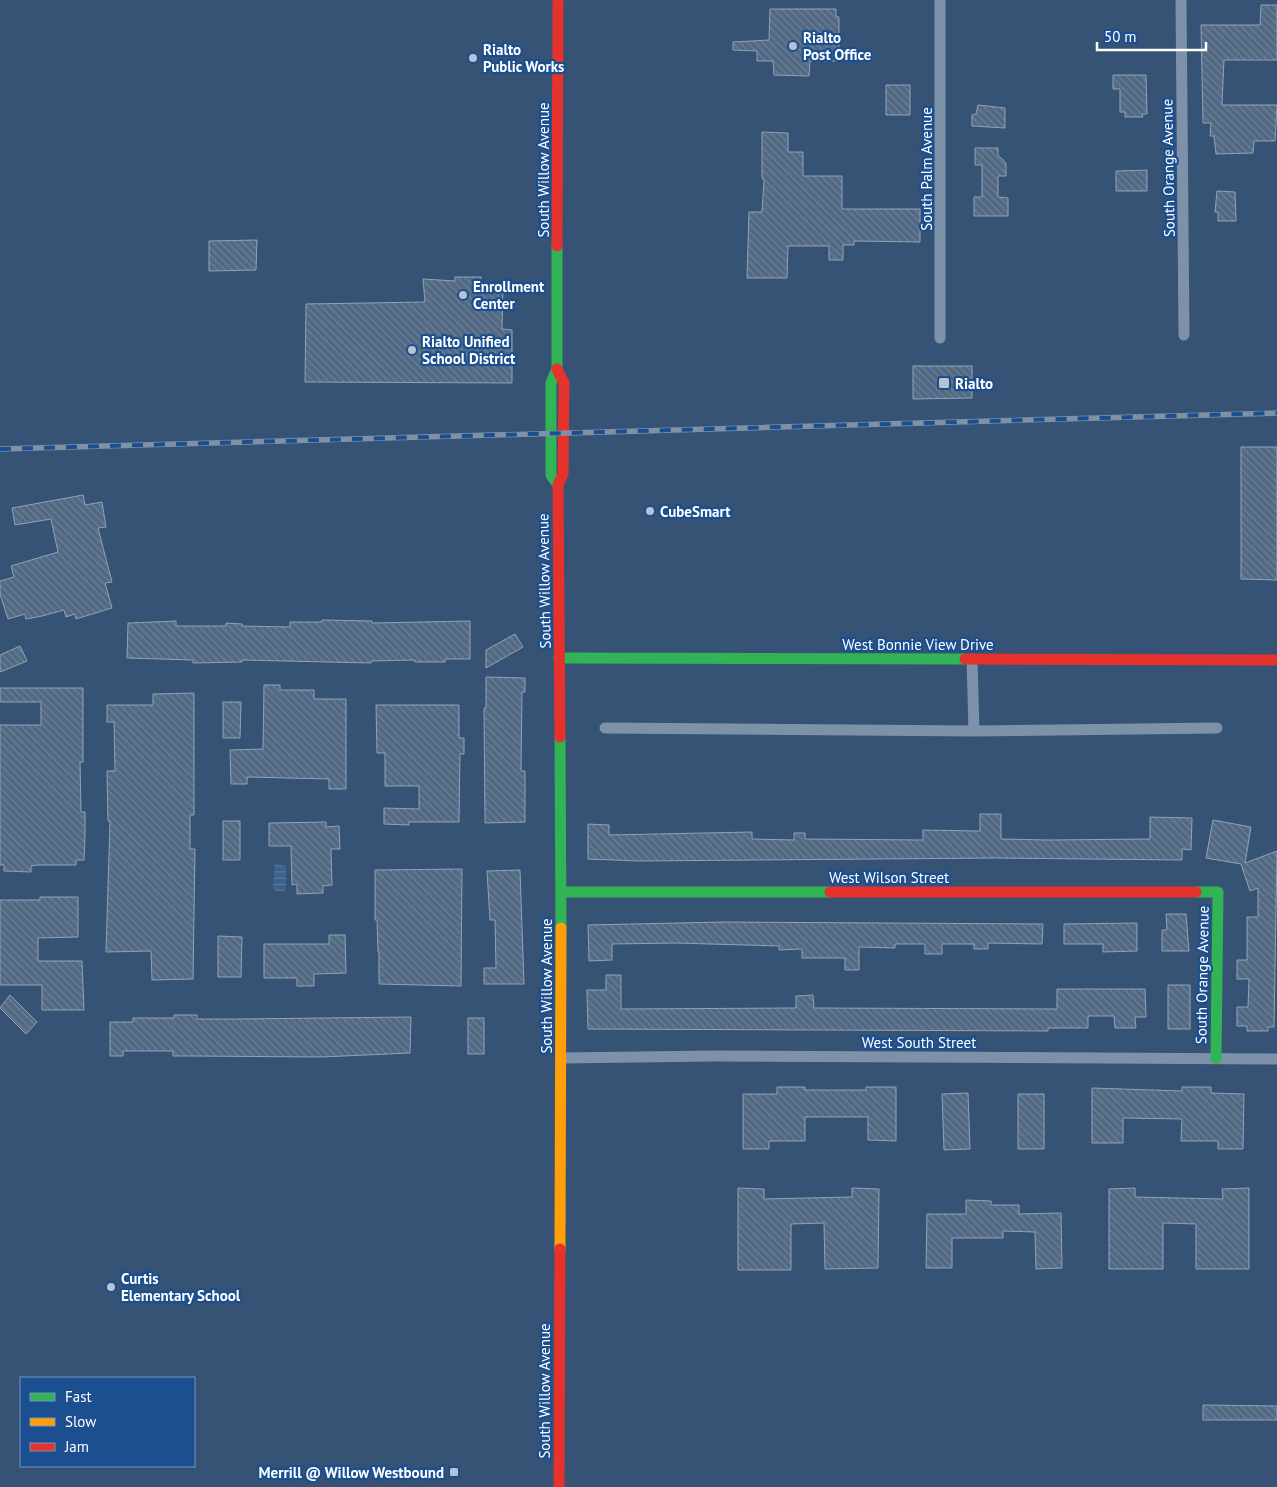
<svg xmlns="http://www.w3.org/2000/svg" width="1277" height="1487" viewBox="0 0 1277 1487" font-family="'PT Sans',sans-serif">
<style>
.water{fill:url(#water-rules)}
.building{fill:url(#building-back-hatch);stroke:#92a2b6}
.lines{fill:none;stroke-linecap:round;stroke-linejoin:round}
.street{stroke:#7d92a8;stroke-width:11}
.fast{stroke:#30b455;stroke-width:11}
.slow{stroke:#ff9f0a;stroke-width:11}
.jam{stroke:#e5322d;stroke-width:11}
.rail-casing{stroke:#7e92a7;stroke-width:5.5}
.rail{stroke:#1b4f8f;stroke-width:4;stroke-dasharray:11;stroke-linecap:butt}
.poi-dot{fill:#b9c2ce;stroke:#1b4f8f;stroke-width:2}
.labels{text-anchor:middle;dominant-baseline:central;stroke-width:4.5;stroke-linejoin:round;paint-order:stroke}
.poi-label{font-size:15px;font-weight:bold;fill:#fff;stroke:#1b4f8f;text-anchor:start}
.street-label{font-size:15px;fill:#fff;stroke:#1b4f8f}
</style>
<defs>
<pattern id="water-rules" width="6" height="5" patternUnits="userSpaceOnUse" patternTransform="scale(1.25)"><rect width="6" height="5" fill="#3b618d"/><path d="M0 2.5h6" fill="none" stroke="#58799e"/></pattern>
<pattern id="building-back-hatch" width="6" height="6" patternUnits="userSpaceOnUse" patternTransform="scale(1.25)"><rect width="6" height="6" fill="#526984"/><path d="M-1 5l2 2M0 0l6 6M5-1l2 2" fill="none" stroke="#6c8096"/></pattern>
</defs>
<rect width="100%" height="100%" fill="#365274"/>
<path class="water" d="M275,864L286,866V888L284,891H275L273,888Z"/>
<path class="building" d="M1261,5H1277V60H1224L1222,105H1277L1275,141H1254L1253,153L1216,154L1214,136H1210L1211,123H1203L1201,25H1260Z
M770,9H836V16L839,17V53H836V61H810L809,76L774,75L773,61H757V51L733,50V42L769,40Z
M1113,75H1146L1147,114H1142L1143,117H1125V112H1120V89H1113Z
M886,85H910V115H886Z
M978,105L1005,108V128L972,126V115L976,114Z
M762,132L788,133V152H803V176H842V209H920V242L854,241V245H843V260H829V246H788L787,278H747L749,212H762L764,180L762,178Z
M975,148H998V155L1006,163V176H998V197L1008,198V216H974V197H982V165H975Z
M1147,170V191H1116V171Z
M1217,191L1235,192L1236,221H1218V212H1215Z
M257,240L256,270L209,271V241Z
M455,277H481L482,288H503L502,329L512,330V383L305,382L306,304L425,302L423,279L455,281Z
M913,366H972V398L913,399Z
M1241,447H1277V580L1241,579Z
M83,495L85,505L102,502L106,527L98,528L112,582L105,583L112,608L76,619L75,614L66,617L64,610L42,616L26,619L25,614L8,619L0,594V581L14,577L11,566L58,552L51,519L15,525L12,508Z
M322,620L372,621V623L470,621V659H445V662H415V660L371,661V663L242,660V662L193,663V660L127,658L128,623L176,621V626H226V623L242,624V626L290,627V622H322Z
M515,634L523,647L486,668V650Z
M20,646L27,661L0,672V655Z
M486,677L525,678V692H522L521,771H525V822L485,823L484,708H486Z
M264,685H280V690H314V699H346V789H329V779L247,777V784H231L230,750L263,749Z
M0,688H83V762H80L81,812H85V837L84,860H76V865H37L31,866V872L4,871V865H0V725H41V702H0Z
M194,693V815H190V849H195L193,979L152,980L151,951L106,952L110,821H108L107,771H115L114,722H107V705H153V694Z
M223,702H241L240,738H223Z
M376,705H459V738H464V754H460L459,822H409V825L384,824V808L419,809V786H385V753H377Z
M980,814H1001V839L1049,840L1150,839V817L1192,818L1191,850L1182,849V860L995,858L638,861L588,859V824L609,825V835L752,832V839L794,840V833H805V839L923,840V830L980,831Z
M1213,820L1251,827L1245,863L1277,851L1274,1027H1268V1031H1247V1026H1237V1007H1248L1249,979H1237V960H1247V917H1258V888L1250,891L1241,864L1206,858Z
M223,821H240V860H223Z
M326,822V827L339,826L340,849H331L332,885L323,886V893L297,894V884L292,885L291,846H269V823Z
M462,869L461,986L379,984V952H378L377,920H375V870Z
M520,870L524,984H484V968H496L495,920H490L487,871Z
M40,897H78V937L38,938V961H82L84,1010H42V985H0V900H40Z
M1166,914H1186L1189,951H1162V930H1167Z
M723,922L1043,924L1042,944L988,943V949H974V944H942V954H925V944H895V948L859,947V970H845V958H802V949L779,950V946L676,943L612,944V960L589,961L588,925Z
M1137,923V951L1103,952V944H1064V924Z
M329,935H345L346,973L314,974V986H297V978H264V944H329Z
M218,936L242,937L241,977H218Z
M606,975H621V1009L796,1008V996L813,995L814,1008L1057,1009V989H1145L1146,1017H1135L1136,1028H1115L1114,1016H1088V1028H1048V1031L588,1029L587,990H606Z
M1168,985H1190V1029H1168Z
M10,995L37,1022L26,1034L0,1008Z
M174,1015H197V1019H239L411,1017L410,1053L321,1057L191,1056H173V1051H123V1056H110V1022H133V1018H174Z
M468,1018H484V1054H468Z
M777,1087H805V1090H866V1087H896V1141L868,1140V1117H805V1141H769V1149H743V1094H777Z
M1182,1087H1211V1093L1244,1094L1243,1149H1218V1141H1181L1182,1119L1123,1118V1143H1092V1088L1182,1091Z
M968,1093L970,1149L944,1150L942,1094Z
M1018,1094H1044V1149H1018Z
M738,1188L764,1189V1199L852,1197V1188L879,1189L878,1268L825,1269L824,1223L791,1224V1270H738Z
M1135,1188V1197L1223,1199L1222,1189L1249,1188V1269H1196V1224L1163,1223V1269H1109V1189Z
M966,1200L991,1201V1205H1019V1214L1061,1213L1062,1268L1036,1269L1035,1232L1003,1231V1238H952V1268H926L927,1214H966Z
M1203,1405L1277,1406V1420H1203Z"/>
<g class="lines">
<path class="street" d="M1181,0L1184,335
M940,338V0
M972,659L974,731
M605,728L974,731L1217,728
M561,1058L715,1056L1277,1059"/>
<path class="fast" d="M557,246V369L551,383V475L558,485
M559,658L965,659
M560,737L561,928
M561,892H830
M1196,892H1218L1216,1058"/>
<path class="slow" d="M560,1249L561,928"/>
<path class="jam" d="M557,246L558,0
M557,369L564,383L563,474L558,485L560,737
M965,659L1277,660
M830,892H1196
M559,1487L560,1249"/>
<g class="rail-casing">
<path id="rail" d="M0,449L1277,413"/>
</g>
<use href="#rail" class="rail"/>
</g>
<g class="poi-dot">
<circle cx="793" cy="46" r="5"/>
<circle cx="473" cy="58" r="5"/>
<circle cx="463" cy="295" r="5"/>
<circle cx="412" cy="350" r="5"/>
<rect x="938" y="377" width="12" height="12" rx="2.5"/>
<circle cx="650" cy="511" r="5"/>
<circle cx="111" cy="1287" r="5"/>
<rect x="449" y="1467" width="10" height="10" rx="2.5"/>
</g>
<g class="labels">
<g class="poi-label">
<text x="803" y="37">Rialto<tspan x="803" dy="17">Post Office</tspan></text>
<text x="483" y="49">Rialto<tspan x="483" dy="17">Public Works</tspan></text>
<text x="473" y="286">Enrollment<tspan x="473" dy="17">Center</tspan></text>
<text x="422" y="341">Rialto Unified<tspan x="422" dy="17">School District</tspan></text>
<text x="955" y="383">Rialto</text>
<text x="660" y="511">CubeSmart</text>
<text x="121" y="1278">Curtis<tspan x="121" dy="17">Elementary School</tspan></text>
<text x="444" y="1472" text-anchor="end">Merrill @ Willow Westbound</text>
</g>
<g class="street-label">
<text transform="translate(1168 168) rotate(-91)">South Orange Avenue</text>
<text transform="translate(926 169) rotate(-90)">South Palm Avenue</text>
<text transform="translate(543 170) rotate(-90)">South Willow Avenue</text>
<text transform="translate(544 581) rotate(-91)">South Willow Avenue</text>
<text x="918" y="644">West Bonnie View Drive</text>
<text x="889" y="877">West Wilson Street</text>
<text transform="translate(1202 975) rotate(-89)">South Orange Avenue</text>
<text transform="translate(546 986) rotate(-90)">South Willow Avenue</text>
<text x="919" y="1042">West South Street</text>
<text transform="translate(544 1391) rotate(-90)">South Willow Avenue</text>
</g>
</g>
<rect x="20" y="1377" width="175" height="90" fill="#1b4f8f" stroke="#7695bc"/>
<rect x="30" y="1393" width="25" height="8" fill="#30b455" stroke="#7695bc"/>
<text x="65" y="1402" font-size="15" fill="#ffffff">Fast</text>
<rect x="30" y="1418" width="25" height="8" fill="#ff9f0a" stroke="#7695bc"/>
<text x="65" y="1427" font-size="15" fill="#ffffff">Slow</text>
<rect x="30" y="1443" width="25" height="8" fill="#e5322d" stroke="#7695bc"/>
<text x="65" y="1452" font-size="15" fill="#ffffff">Jam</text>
<path d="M1097 42v8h109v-8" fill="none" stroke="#ffffff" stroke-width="2.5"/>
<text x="1104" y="42" font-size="15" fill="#ffffff" stroke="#1b4f8f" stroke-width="4" paint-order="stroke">50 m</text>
</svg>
